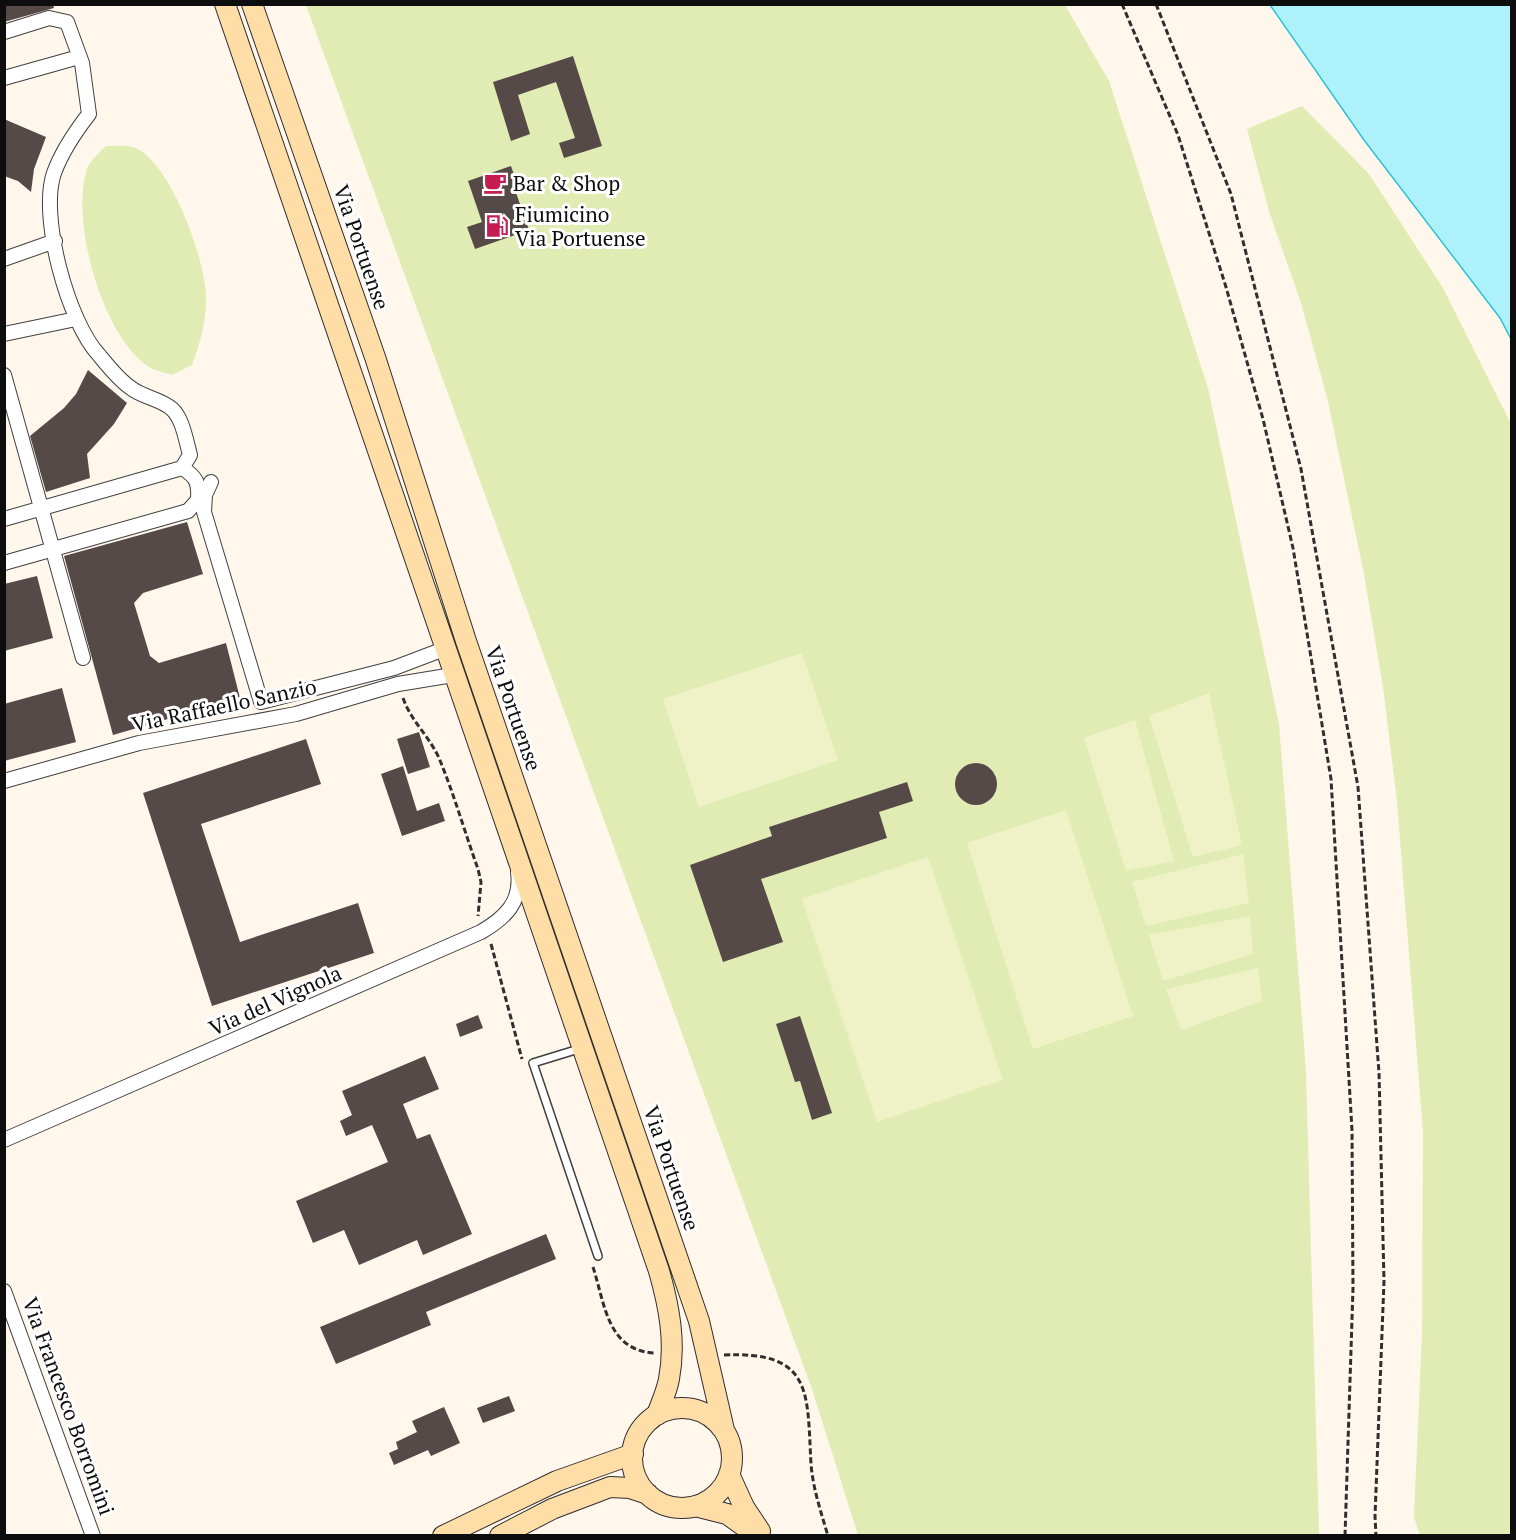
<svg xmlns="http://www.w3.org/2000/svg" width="1516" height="1540" viewBox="0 0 1516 1540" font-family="'PT Serif',serif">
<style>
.green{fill:#e0ecb3}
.pitch{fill:#eff2c6}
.water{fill:#adf2fa;stroke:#2fc1d6;stroke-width:1.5}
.building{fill:#564a48}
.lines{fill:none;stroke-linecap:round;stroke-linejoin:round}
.lane-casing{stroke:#404040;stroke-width:10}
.street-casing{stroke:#404040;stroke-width:16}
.secondary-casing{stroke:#2f2f2f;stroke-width:22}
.path{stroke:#2f2f2f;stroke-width:3;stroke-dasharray:6 3;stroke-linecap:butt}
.lane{stroke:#fff;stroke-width:7}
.street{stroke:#fff;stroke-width:14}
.secondary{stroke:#ffdda7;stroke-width:20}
.labels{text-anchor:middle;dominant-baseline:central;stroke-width:6;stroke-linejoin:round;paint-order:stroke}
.poi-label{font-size:21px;fill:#0d0d0d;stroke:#fff;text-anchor:start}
.street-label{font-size:21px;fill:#0d0d0d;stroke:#fff}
</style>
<rect width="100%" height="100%" fill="#fff6ec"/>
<path class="green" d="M306,5H1065L1109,81L1208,388L1279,724L1306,1071L1319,1535H858L812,1389Z
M1302,106L1369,174L1443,288L1511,424V1535H1420L1414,1517L1422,1334L1423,1132L1397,801L1383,687L1364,574L1327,397L1301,303L1269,211L1247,129Z
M106,146C114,146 125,145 133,147C170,159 207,263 206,299C206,323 200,343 192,365L172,375C167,373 160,372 155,370C104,347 68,217 88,167C91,160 100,152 106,146Z"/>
<path class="pitch" d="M802,653L838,760L699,807L663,699Z
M1209,693L1242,845L1193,857L1149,716Z
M1135,720L1174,861L1126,871L1084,738Z
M1066,810L1133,1016L1033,1049L967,843Z
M1243,854L1249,903L1146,926L1132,882Z
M928,857L1003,1080L877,1122L802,899Z
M1250,916L1253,954L1163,981L1149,935Z
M1258,968L1262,1001L1181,1030L1166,989Z"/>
<path class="water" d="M1270,5H1511V339L1500,318L1364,140Z"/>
<path class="building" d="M4,4H53L54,8L4,22Z
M573,56L602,146L564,158L559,143L575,138L556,82L518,95L530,134L511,141L493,82Z
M4,119L46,137L34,169L31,192L18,181L4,176Z
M511,166L518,186L514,187L529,230L475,249L467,227L482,222L468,181Z
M88,370L127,403L114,424L87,454L90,478L46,492L30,436L64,408L76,394Z
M187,522L203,574L143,593L134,603L150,656L159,663L226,643L240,698L113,735L64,556Z
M37,576L53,638L4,651V584Z
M62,688L76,742L4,761V704Z
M419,732L430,767L408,774L397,739Z
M306,739L321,784L201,824L240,942L358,903L374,953L212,1006L143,793Z
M955 784a21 21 0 1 1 42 0a21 21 0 1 1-42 0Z
M403,766L417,811L439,803L445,821L402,836L381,774Z
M907,782L913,801L879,812L887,838L761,879L783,942L723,962L690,865L772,836L769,827Z
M478,1015L483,1028L460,1037L456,1024Z
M800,1016L832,1113L812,1120L800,1081L795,1082L776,1024Z
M425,1056L439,1089L403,1104L417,1139L430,1134L472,1234L423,1255L417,1240L359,1265L344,1230L313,1243L296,1201L388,1162L372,1125L346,1136L340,1121L352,1115L342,1091Z
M546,1234L556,1259L426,1312L431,1325L336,1364L320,1327Z
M509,1396L515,1411L483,1423L477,1408Z
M444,1407L460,1443L431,1456L428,1450L394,1465L389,1453L398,1449L396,1442L417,1432L412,1421Z"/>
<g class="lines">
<g class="lane-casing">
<path id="lane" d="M582,1048L533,1063L598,1256"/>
</g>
<g class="street-casing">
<path id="street" d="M4,32L49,18L67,22L82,63L89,114C75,132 62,151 54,173C39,216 68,322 99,355C108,366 119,380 131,388C142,397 161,399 172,409C183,419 186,441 190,455L182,468
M4,78L79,57
M4,259L55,241
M4,334L76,319
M4,375L83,658
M211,482L205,495L204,512L261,702L394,668L444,649
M4,519L182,468C197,477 199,483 198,500L188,511L4,563
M4,781L139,743L296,714L398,684L453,675
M4,1140L481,932C505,918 522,902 518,872
M4,1291L93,1536"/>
</g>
<g class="secondary-casing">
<path id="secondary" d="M225,4L659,1271C669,1306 676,1342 669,1379C667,1391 661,1403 657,1415
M252,4L375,357L466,641L699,1321L724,1430
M632 1458a50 50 0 1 1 100 0a50 50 0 1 1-100 0Z
M729,1474L744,1507L760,1531
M695,1506L727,1514L758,1536
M443,1536L557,1481L633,1454
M500,1536L552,1509L610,1487L630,1488L648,1494"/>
</g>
<path class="path" d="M1122,4L1178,135L1226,287L1263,419L1293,548L1331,779L1352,1130L1353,1288L1345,1536
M1156,4L1231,194L1301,469L1358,787L1379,1073L1384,1281L1375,1516L1376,1536
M403,698C411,721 429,736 439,758C454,794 465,833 478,869L481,882L478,916
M491,944L522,1059
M593,1267C605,1304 607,1350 654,1353
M724,1355C813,1351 807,1392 811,1464C813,1489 821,1512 828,1536"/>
<use href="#lane" class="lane"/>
<use href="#street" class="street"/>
<use href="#secondary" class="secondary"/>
</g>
<defs>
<g id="cafe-bare" transform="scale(1.8)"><path d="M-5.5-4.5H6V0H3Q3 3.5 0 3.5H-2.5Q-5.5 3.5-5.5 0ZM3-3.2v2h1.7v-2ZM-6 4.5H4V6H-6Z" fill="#c51c52" stroke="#fff" stroke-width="2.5" paint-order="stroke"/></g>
<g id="fuel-bare" transform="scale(1.8)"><path d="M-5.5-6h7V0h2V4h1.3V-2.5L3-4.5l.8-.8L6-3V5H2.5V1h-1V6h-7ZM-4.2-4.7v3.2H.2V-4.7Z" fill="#c51c52" stroke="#fff" stroke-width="2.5" paint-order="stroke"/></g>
</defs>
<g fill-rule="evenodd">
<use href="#cafe-bare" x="495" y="183"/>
<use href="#fuel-bare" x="497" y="226"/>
</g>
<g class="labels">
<g class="poi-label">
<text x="513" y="183">Bar &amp; Shop</text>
<text x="515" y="214">Fiumicino<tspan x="515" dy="24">Via Portuense</tspan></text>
</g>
<g class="street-label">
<text transform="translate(362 247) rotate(71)">Via Portuense</text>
<text transform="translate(224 705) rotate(-12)">Via Raffaello Sanzio</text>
<text transform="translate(514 708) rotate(71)">Via Portuense</text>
<text transform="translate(275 1000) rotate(-24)">Via del Vignola</text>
<text transform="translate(672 1168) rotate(71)">Via Portuense</text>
<text transform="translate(69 1406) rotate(70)">Via Francesco Borromini</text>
</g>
</g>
<rect width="1516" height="1540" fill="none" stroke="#0d0d0d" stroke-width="12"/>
</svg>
